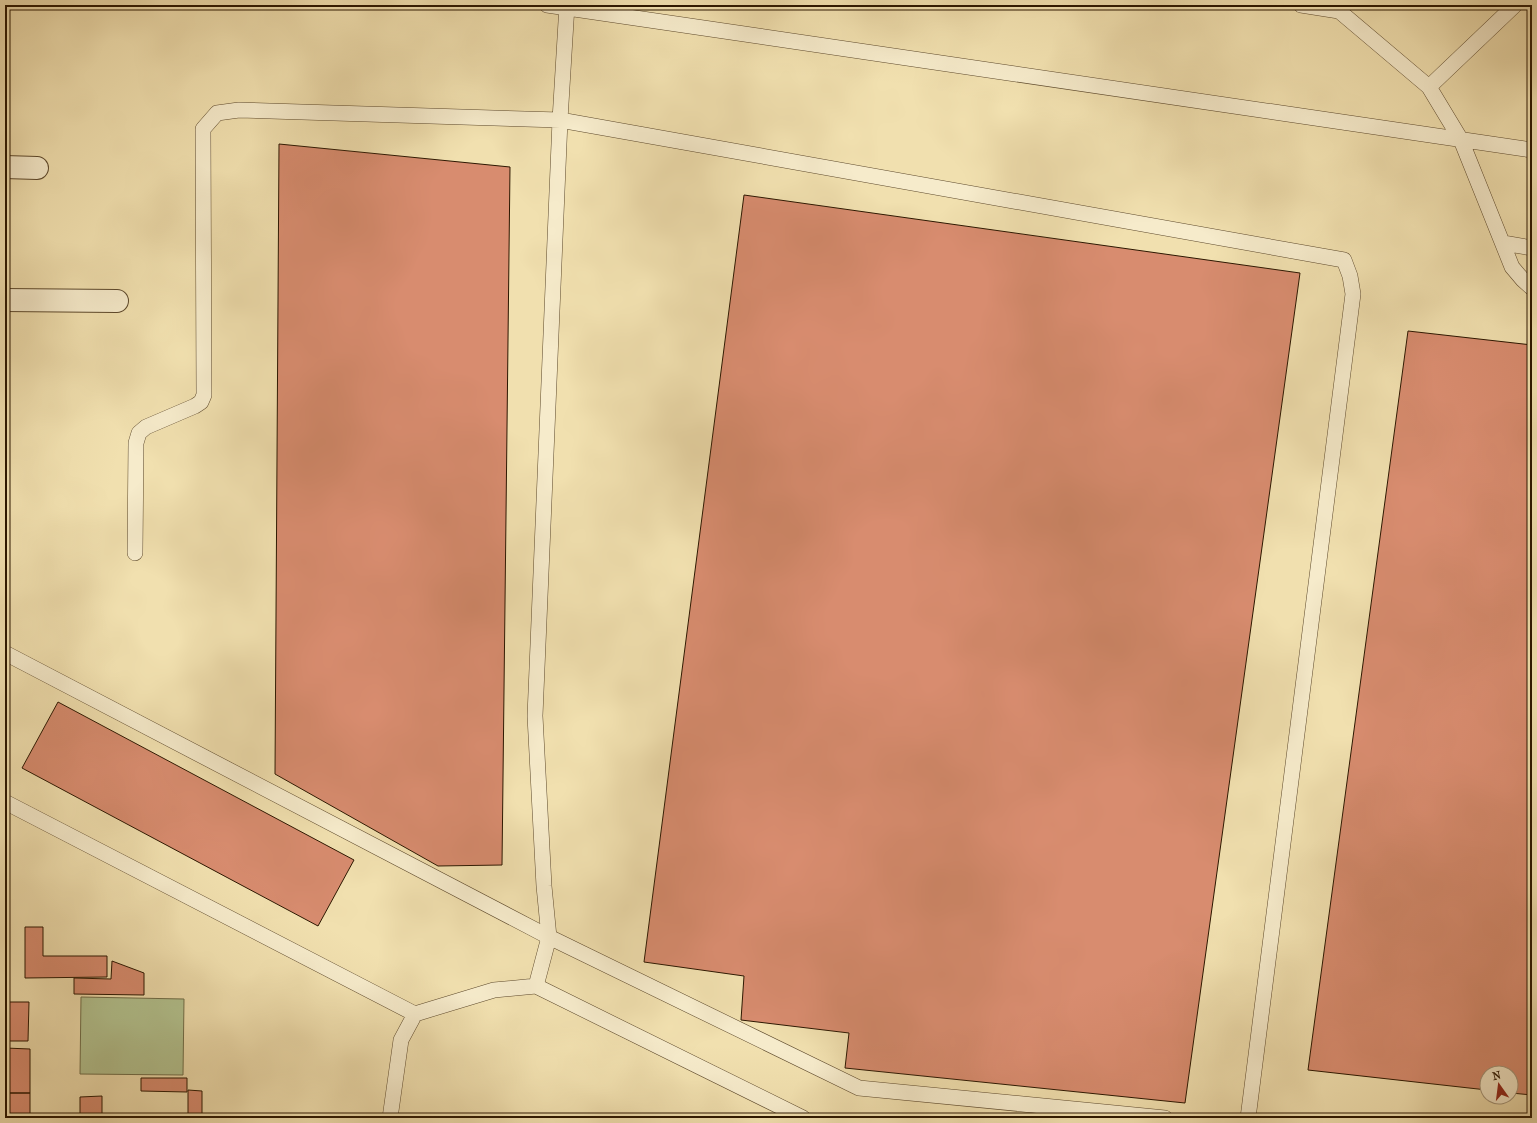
<svg xmlns="http://www.w3.org/2000/svg" width="1537" height="1123" viewBox="0 0 1537 1123" font-family="'IM FELL French Canon',serif">
<style>
.green{fill:#b3c390;stroke:#706d48}
.building{fill:#d88c6f;stroke:#2c1700}
.lines{fill:none;stroke-linecap:round;stroke-linejoin:round}
.service-casing{stroke:#5d492c;stroke-width:16}
.minor-casing{stroke:#5d492c;stroke-width:24}
.service{stroke:#f6ebcb;stroke-width:15}
.minor{stroke:#f6ebcb;stroke-width:22}
</style>
<rect width="100%" height="100%" fill="#f1e0af"/>
<filter id="stains"><feTurbulence type="fractalNoise" baseFrequency=".005" numOctaves="4"/><feColorMatrix values="0 0 0 0 .2 0 0 0 0 .09 0 0 0 0 .02 0 0 0 .5 -.17"/></filter>
<radialGradient id="worn" r=".72"><stop offset=".6" stop-color="#630" stop-opacity="0"/><stop offset="1" stop-color="#630" stop-opacity=".3"/></radialGradient>
<path class="green" d="M81,997L184,999L183,1075L80,1074Z"/>
<path class="building" d="M279,144L510,167L502,865L438,866L275,774Z
M744,195L1300,273L1185,1103L845,1068L849,1033L741,1020L744,976L644,962Z
M1408,331L1532,345V1095L1511,1093V1073H1487V1090L1308,1070Z
M58,702L354,860L318,926L22,768Z
M25,927H43V956H107V977L25,978Z
M112,961L144,973V995L74,994V978L111,979Z
M7,1002H29L28,1041H6Z
M5,1048L30,1049V1093H5Z
M141,1078H187V1092L141,1091Z
M188,1090L202,1091V1118H188Z
M5,1093H30V1118H5Z
M102,1096V1118H80V1097Z"/>
<g class="lines">
<g class="service-casing">
<path id="service" d="M547,5L1532,150
M1301,5L1339,11
M1332,5L1429,87L1461,140L1512,267L1523,280L1532,288
M1429,87L1515,5
M1503,243L1532,248
M135,553L136,443L139,433L146,427L195,406L201,402L204,395L203,129L217,113L239,110L560,120L1344,260L1350,276L1353,294L1248,1118
M5,653L549,937L859,1088L1165,1118
M5,802L415,1014
M536,986L549,937L544,886L535,716L560,120L567,5
M390,1118L401,1040L415,1014L494,990L536,986L803,1118"/>
</g>
<g class="minor-casing">
<path id="minor" d="M5,167L37,168
M5,300L117,301"/>
</g>
<use href="#service" class="service"/>
<use href="#minor" class="minor"/>
</g>
<rect width="1537" height="1123" fill="none" stroke="#f1e0af" stroke-width="20"/>
<rect x="6" y="6" width="1525" height="1111" fill="none" stroke="#2c1700" stroke-width="2"/>
<rect x="10" y="10" width="1517" height="1103" fill="none" stroke="#2c1700"/>
<g transform="translate(1499 1085) rotate(346)"><circle r="19" fill="#f6ebcb" stroke="#a5967a"/>
<path d="M0-3L7 15L0 10L-7 15Z" fill="#8f2418"/>
<text y="-6" font-size="11" font-weight="bold" text-anchor="middle" fill="#2c1700">N</text>
</g>
<rect width="100%" height="100%" filter="url(#stains)"/>
<rect width="100%" height="100%" fill="url(#worn)"/>
</svg>
